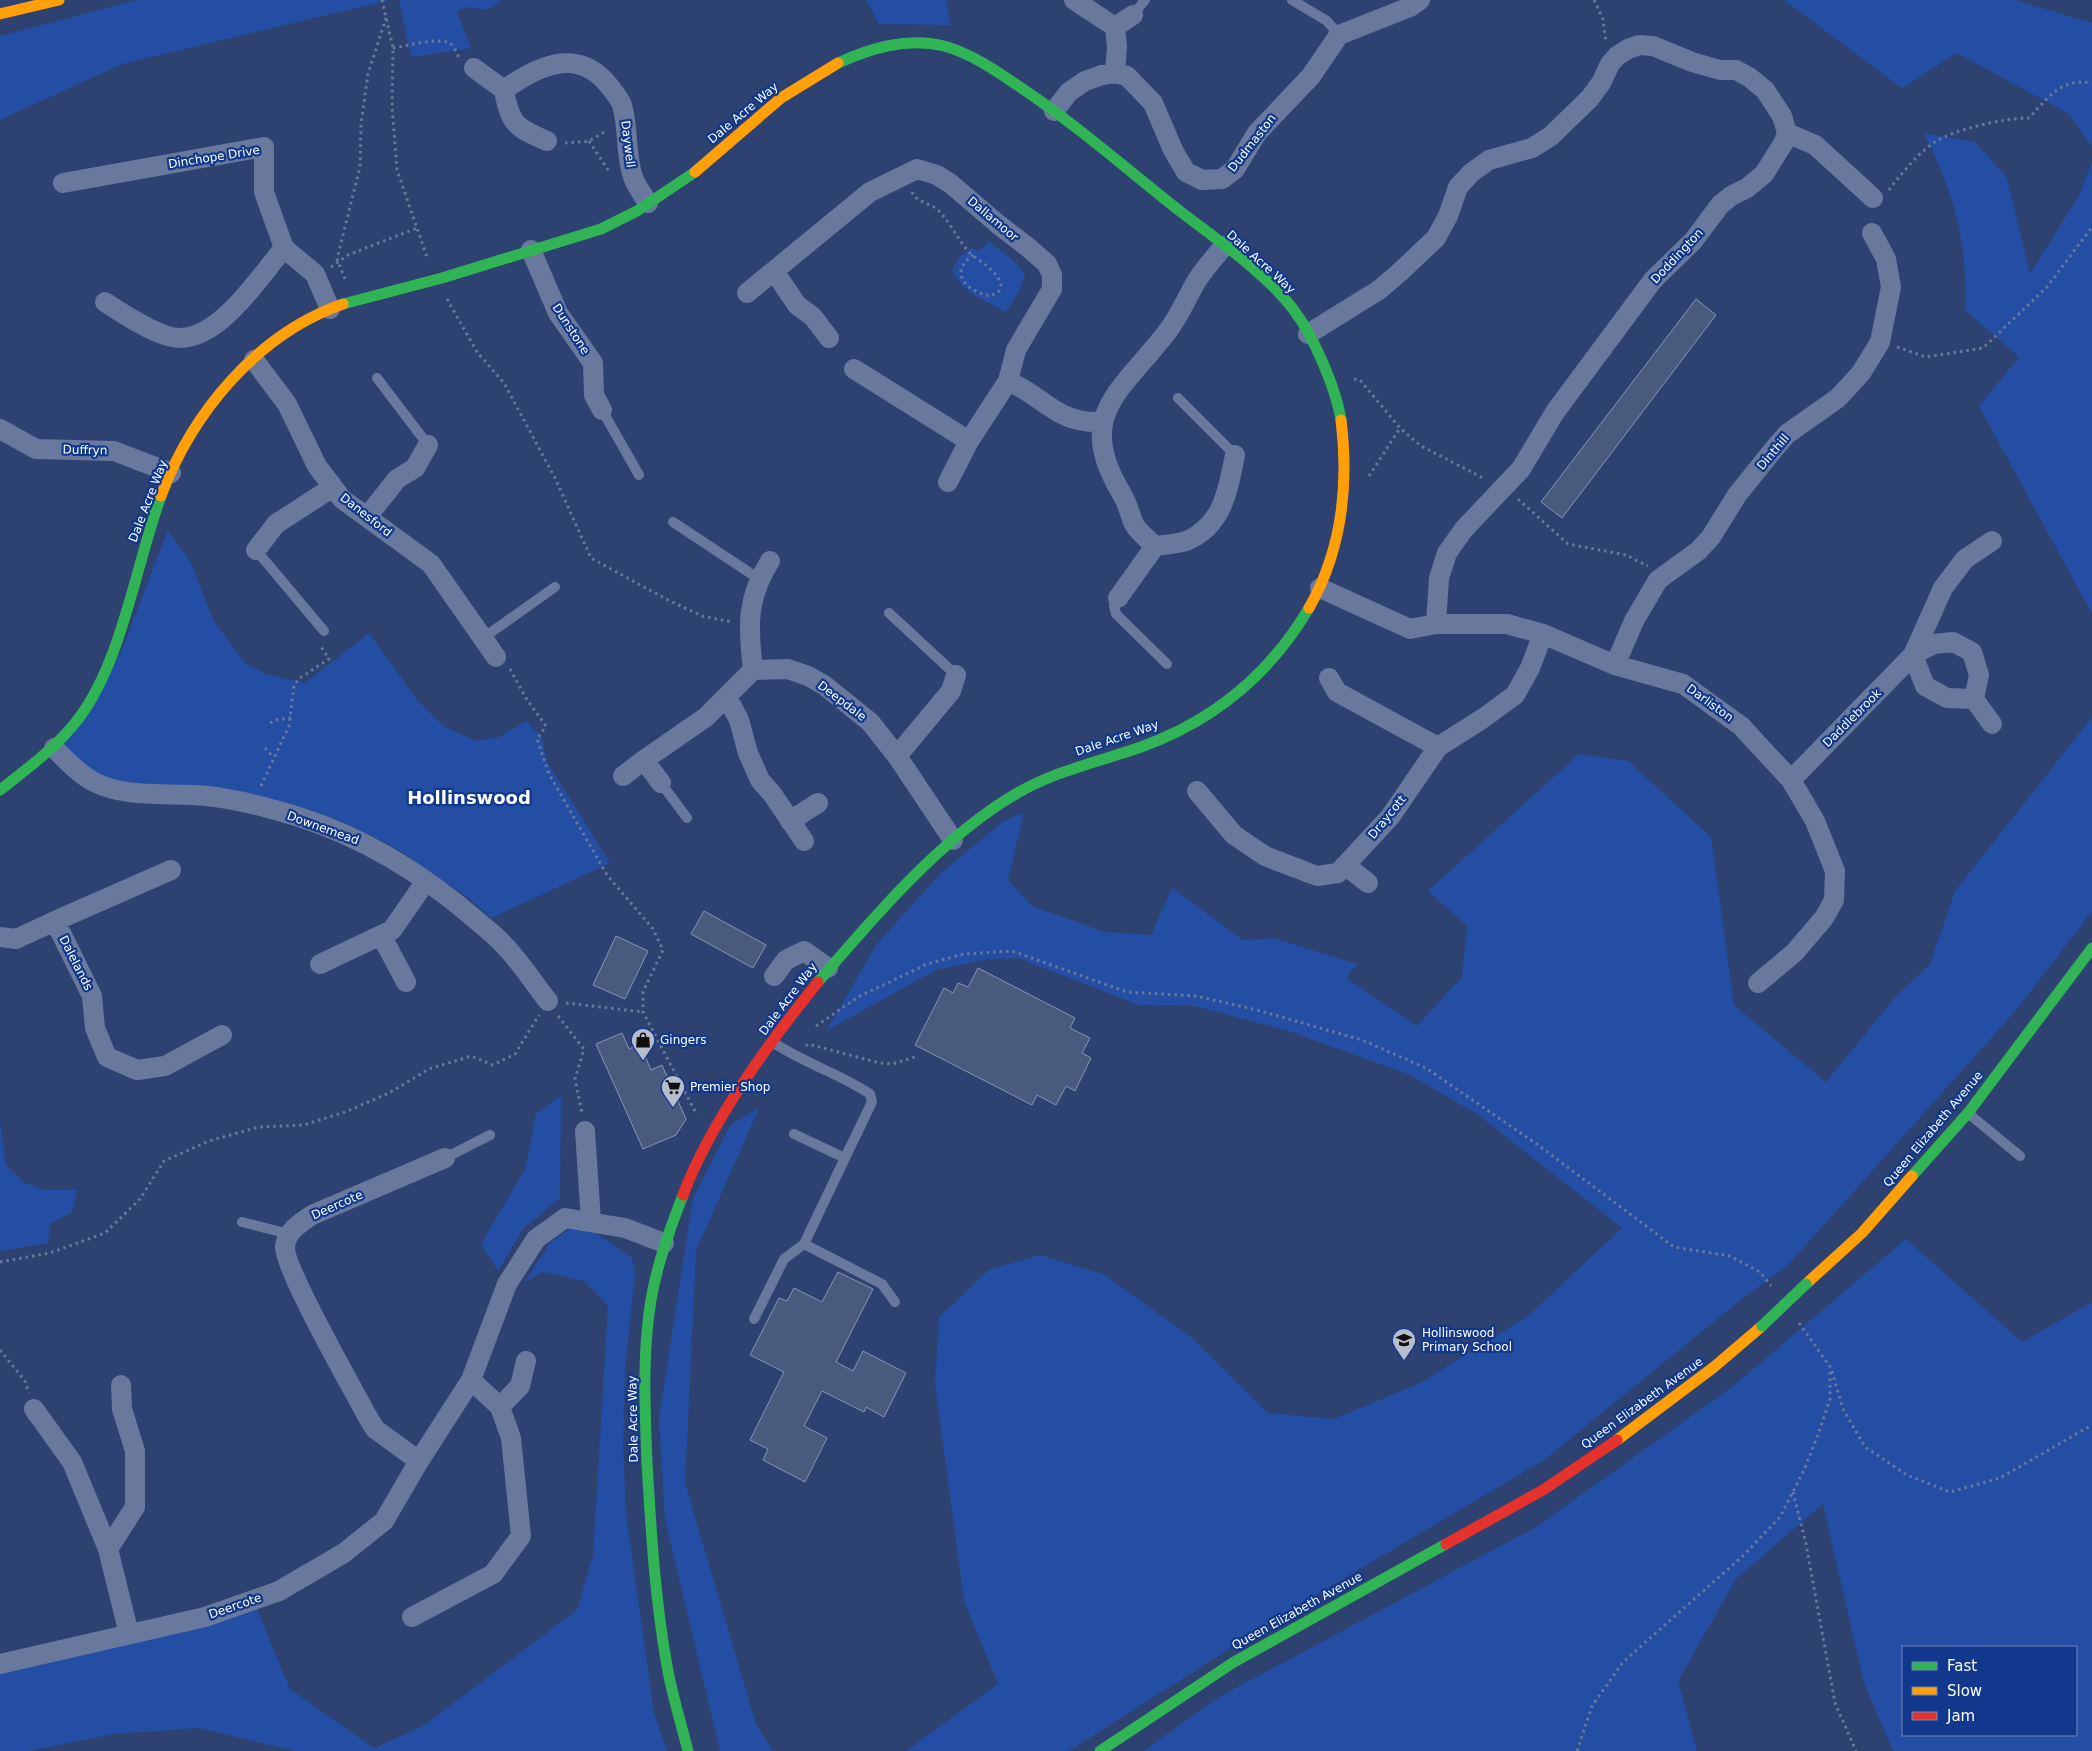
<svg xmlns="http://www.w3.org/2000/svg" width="2092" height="1751" viewBox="0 0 2092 1751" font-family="'DejaVu Sans',sans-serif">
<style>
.green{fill:#234ea3;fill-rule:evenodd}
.building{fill:#485a7e;stroke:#8896b3}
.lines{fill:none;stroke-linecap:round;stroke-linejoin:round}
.path{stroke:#69799d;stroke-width:3;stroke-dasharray:2.5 4;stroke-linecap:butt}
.lane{stroke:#69799d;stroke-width:10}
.street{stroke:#69799d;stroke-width:20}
.fast{stroke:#30b455;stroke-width:11}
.slow{stroke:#ff9f0a;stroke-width:11}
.jam{stroke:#e5322d;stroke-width:11}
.fast-bridge{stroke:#30b455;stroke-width:11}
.labels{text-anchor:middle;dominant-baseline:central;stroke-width:4.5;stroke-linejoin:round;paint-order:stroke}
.street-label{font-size:12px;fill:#fff;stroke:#11388c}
.poi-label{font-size:12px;fill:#fff;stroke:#11388c;text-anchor:start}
.district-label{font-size:18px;font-weight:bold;fill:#fff;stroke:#11388c}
</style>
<rect width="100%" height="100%" fill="#2d4270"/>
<path class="green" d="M137,0H390L122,64L0,120V36Z
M399,0H502L486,10L467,7L457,11L471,48L411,57Z
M866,0H946L951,25L879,24Z
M1784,0H2015L2092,23V147L2069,114L1957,53L1902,88Z
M1924,133L1975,142L2007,178L2030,274L2080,194L2092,160V614L1979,406L2019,357L1965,310C1968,242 1954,194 1924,133Z
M989,242L1012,259L1025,274L1020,289L1006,312C985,300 962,293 952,270L959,257L971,248L979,251Z
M168,530L191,563L213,620L245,663L266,674L305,683L369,633L418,701L443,726L476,741L499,737L526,721L542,738L547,762L610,863L491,918L467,897L402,852L368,834L303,813L146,788L94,776L62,746L121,652Z
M2092,717V911L2018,1008L1788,1265L1742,1299L1544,1460L1289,1611L1069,1751H906L998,1684L964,1601L935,1384L939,1317L989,1270L1040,1255L1105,1275L1191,1337L1268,1413L1334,1419L1420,1383L1528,1316L1622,1228L1477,1114L1408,1074L1291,1032L1195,1006L1139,1005L1018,958L988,959L936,970L826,1031L877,944L940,874L1001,823L1024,812L1008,880L1032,906L1105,932L1151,935L1172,888L1243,940L1273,938L1357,964L1346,978L1417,1026L1462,977L1467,926L1428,891L1579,754L1628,761L1711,837L1734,1005L1826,1082L1897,995L1930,964L1955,891Z
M561,1096L560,1198L523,1229L498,1271L481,1244L526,1167L536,1113Z
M759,1108L696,1251L685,1483L756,1724L773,1751H720L665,1519L659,1418L693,1198L731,1124Z
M0,1121L6,1165L25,1183L44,1190H77L72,1212L50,1224L48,1243L0,1251Z
M569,1229L595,1233L632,1258L635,1274L625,1369L623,1447L626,1513L654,1713L667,1751H295L199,1728L114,1734L29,1751H0V1672L257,1609L290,1689L374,1748L423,1726L577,1610L593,1555L608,1305L584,1281L543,1272L524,1283L550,1243Z
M1906,1239L2022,1342L2092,1302V1751H1893L1864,1683L1823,1504L1736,1579L1678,1681L1697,1751H1143L1219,1697L1536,1527L1732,1387ZM2076,1647V1735H1903V1647Z"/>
<path class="building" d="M1696,299L1716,315L1562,518L1541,502Z
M704,911L766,945L753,968L691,934Z
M616,936L648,951L625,999L593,985Z
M978,968L1075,1018L1070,1028L1090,1038L1082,1053L1091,1058L1075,1091L1066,1086L1056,1105L1037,1095L1032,1105L915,1045L944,988L953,993L958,983L968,987Z
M622,1033L629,1049L640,1044L651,1070L662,1065L686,1119L676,1135L643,1149L596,1044Z
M838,1272L873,1289L836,1362L853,1371L863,1351L906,1373L884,1417L866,1407L864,1412L822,1391L804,1426L827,1438L805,1482L763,1460L768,1449L750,1440L784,1372L750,1355L779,1298L787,1301L794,1288L822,1302Z"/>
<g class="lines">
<path class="path" d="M382,0L393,48L392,107L397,170L428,260
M1594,0L1603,19L1606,42
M393,48C407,46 434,38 447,42C454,44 456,52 459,58
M589,141L610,173
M565,143L589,141L606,131
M1889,190C1902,173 1917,154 1935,142C1955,129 2005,118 2029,118C2048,98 2060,78 2092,83
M912,192C916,202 930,203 938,210C951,223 958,241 971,254C983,264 995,269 1001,284L999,291L991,296C968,292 947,274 973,255
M331,267L348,255L417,228
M345,279L337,259L360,167L361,124L368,74L386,18
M447,299L477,352L504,383L555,478L591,558L668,600L702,616L732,622
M1897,347L1926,357L1983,348L2047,287L2092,227
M1354,379L1360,380L1400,428L1421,446L1485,479
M1369,476L1400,428
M1518,499L1568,544L1626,555L1648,566
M510,669L527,700L546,726L537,739L549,774L607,875L653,929L663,950L643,992V1012L697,1115
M270,723L276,720L291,718
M265,748L273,757
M261,786L289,726L294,685L300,678L329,659L320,645
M566,1003L643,1012
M558,1016L584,1049L575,1079L582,1113
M816,1026L858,997L927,964L964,954L1012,951L1127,992L1196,996L1257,1010L1362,1040L1426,1068L1538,1145L1674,1247L1730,1256L1760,1272L1771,1286
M806,1046L808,1044L880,1063L892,1064L915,1057
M0,1262L50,1253L105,1233L140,1199L164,1161L209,1141L259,1127L304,1125L345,1112L389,1093L429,1069L471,1056L493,1065L515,1054L539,1015
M1799,1323L1831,1368L1843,1409L1865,1447L1907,1475L1950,1492L2000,1478L2092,1425
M0,1350L25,1381L29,1393
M1793,1492L1806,1544L1835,1703L1856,1751
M1577,1751L1592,1706L1623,1662L1744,1555L1780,1517L1804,1470L1818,1435L1830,1399V1371"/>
<path class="lane" d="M1292,0L1327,21L1339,35
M1133,15L1145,0
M377,378L428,445
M1178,398L1235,455
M602,410L639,475
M673,522L759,579
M256,550L324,631
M1118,598L1114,606L1116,614L1167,664
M889,613L956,675
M483,638L555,587
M661,783L687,818
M774,1043C804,1063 840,1074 870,1094L872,1102L845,1158L794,1134
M1969,1114L2020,1156
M445,1158L490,1135
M242,1222L289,1234
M804,1244L882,1284L895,1302
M754,1319L784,1259L804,1244L845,1158"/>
<path class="street" d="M1074,0L1115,27L1117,47L1115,73
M1115,27L1133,15
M474,68L504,90
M1054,111L1069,92L1085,81L1102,75L1115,73L1127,76L1153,103L1173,150L1186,172L1202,180L1222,179L1235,169L1257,133L1311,76L1339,35L1410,7L1420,0
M1787,133L1815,145L1873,198
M547,141C516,128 510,124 504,90C538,65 579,46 610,87C614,92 620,99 622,105C629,129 625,154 633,177C636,186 643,195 648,203
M63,183L264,147V192L284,248C260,276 221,338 180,338C159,338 123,314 105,302
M1224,246C1214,258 1203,270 1196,282C1186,299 1179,317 1167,332C1121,392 1073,415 1123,496C1128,505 1130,515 1134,524C1138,532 1149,540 1155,546C1165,545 1177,544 1186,541C1223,526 1228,490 1235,455
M284,248L315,274L330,309
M531,250L558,313L593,363L594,395L602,410
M774,271L797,305L813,317L829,338
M747,293L870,192L917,169L937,175L951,184L999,225L1030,249L1047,264L1052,275V289L1016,350L1008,381C1045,397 1057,424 1101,422
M1308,334L1379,290L1400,272L1436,238L1448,216L1458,187L1471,173L1489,160L1532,148L1551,136L1590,98L1601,83L1610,64L1617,56L1628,49L1639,45L1653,46L1692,62L1720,70H1736L1749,77L1765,90L1782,116L1787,133L1784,142L1764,174L1747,188L1731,196L1720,205L1693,241L1653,280L1555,412L1521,469L1464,529L1447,553L1439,578L1436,624
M254,360L287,404L317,466L342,499L431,564L496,657
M854,369L969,441
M0,429L36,449L114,451L171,473
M948,482L969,441L1008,381
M367,517L397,479L415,468L428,445
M256,550L276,524L333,487
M1320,588L1410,629L1436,624H1507L1543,634L1615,665L1683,684L1741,726L1791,780L1815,821L1835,871L1834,900L1824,918L1794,953L1758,983
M1118,598L1155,546
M1953,642L1972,652L1979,675L1974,699L1947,698L1925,686L1913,655L1934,644Z
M1615,665L1634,621L1658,580L1698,551L1711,537L1737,495L1774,449L1787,434L1838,398L1861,373L1880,342L1891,287L1886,259L1872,233
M753,670C748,627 746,599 770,561
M1329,678L1337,692L1438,747
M727,697L739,720L748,753L760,780L773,795L804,841
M1974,699L1992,724
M54,748C66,760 79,774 94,782C127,799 171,792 207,796C237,799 270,808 299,817C365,838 423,874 475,919C484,927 495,935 503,944C520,961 533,982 548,1001
M897,756L951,691L956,675
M644,760L706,717L753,670L788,669L808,676L824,685L870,722L897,756L953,840
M623,776L644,760L661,783
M1791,780L1913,655L1943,588L1965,559L1992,541
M1197,791L1234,835L1265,856L1317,876L1338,873L1390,817L1438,747L1482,719L1515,695L1530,668L1543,634
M790,821L818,803
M1345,865L1368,883
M55,921L171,870
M381,935L406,982
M0,937L16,939L55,921L92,996L95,1028L107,1057L137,1070L165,1066L222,1035
M320,964L392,930L426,881
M774,976L786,960L804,951L828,968
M585,1131L591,1221
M121,1385L122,1409L135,1451V1507L108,1549L129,1634
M500,1407L520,1386L526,1361
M34,1409L72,1462L108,1549
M419,1461L375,1429L366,1414C352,1387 283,1267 285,1246C287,1231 300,1223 312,1215L445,1158
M412,1617L493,1574L521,1536L511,1438L500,1407L471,1380
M0,1664L205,1617L279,1591L344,1553L384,1521L419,1461L471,1380L507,1284L536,1239L565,1218L625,1228L664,1243"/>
<path class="fast" d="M838,63C871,48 907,37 944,46C970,53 995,70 1017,85C1073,122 1123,166 1176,208C1214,238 1264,271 1293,309C1313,335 1336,388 1341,420
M343,304L442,278L601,229L637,211L695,172
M0,790C28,768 57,747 79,718C122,661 136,564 161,496
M818,982C873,918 941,838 1014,795C1054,771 1098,762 1141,747C1213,721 1270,674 1309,608
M1912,1176L1968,1113L2092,948
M683,1195C670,1229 657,1264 651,1300C642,1353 645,1409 647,1463C651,1531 655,1599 667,1666C672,1695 681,1723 688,1751
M1100,1751L1234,1662L1446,1544"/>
<path class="slow" d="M0,14L59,0
M695,172L781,98L838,63
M161,496C192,413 257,334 343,304
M1309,608C1342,550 1349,485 1341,420
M1806,1284L1862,1233L1912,1176
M1617,1440L1714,1367L1762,1326"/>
<path class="jam" d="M683,1195C711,1121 768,1044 818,982
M1446,1544L1543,1490L1617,1440"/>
<path class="fast-bridge" d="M1762,1326L1806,1284"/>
</g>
<defs>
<g id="shop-pin" transform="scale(1.25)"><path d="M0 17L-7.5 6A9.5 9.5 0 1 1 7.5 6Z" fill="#b6bdcd" stroke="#11388c"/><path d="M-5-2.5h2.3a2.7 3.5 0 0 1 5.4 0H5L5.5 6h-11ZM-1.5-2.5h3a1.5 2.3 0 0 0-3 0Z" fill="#111"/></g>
<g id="supermarket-pin" transform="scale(1.25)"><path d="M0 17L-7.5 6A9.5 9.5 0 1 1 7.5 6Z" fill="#b6bdcd" stroke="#11388c"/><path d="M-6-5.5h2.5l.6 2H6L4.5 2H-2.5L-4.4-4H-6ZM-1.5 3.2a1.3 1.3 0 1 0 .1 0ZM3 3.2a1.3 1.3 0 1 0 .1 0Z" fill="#111"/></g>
<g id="school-pin" transform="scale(1.25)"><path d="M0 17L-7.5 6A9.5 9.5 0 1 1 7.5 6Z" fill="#b6bdcd" stroke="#11388c"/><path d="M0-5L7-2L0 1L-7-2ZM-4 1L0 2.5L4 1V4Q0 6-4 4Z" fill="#111"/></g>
</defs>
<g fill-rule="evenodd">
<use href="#shop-pin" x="643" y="1040"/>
<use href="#supermarket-pin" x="673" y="1087"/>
<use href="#school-pin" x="1404" y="1340"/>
</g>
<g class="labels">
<g class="street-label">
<text transform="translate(743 113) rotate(-40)">Dale Acre Way</text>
<text transform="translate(1252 143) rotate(-52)">Dudmaston</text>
<text transform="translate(628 144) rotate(83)">Daywell</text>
<text transform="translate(214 157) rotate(-9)">Dinchope Drive</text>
<text transform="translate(993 219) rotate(40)">Dallamoor</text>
<text transform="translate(1677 256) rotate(-47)">Doddington</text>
<text transform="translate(1261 262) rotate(42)">Dale Acre Way</text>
<text transform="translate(571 329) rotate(57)">Dunstone</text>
<text transform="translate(85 450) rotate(1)">Duffryn</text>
<text transform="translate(1773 452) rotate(-50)">Dinthill</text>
<text transform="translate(148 501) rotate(-69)">Dale Acre Way</text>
<text transform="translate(366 515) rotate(38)">Danesford</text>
<text transform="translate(842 701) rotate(37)">Deepdale</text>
<text transform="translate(1710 703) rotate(36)">Darliston</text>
<text transform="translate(1852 718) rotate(-45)">Daddlebrook</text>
<text transform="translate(1117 738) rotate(-19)">Dale Acre Way</text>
<text transform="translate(1387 817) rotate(-51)">Draycott</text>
<text transform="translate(323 828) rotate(20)">Downemead</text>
<text transform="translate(76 963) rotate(63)">Dalelands</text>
<text transform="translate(788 999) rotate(-53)">Dale Acre Way</text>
<text transform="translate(1933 1129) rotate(-50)">Queen Elizabeth Avenue</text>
<text transform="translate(337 1205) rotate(-24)">Deercote</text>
<text transform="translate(1642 1403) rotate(-36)">Queen Elizabeth Avenue</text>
<text transform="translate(633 1419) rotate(-91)">Dale Acre Way</text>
<text transform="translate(235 1606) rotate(-19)">Deercote</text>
<text transform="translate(1297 1611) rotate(-29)">Queen Elizabeth Avenue</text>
</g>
<g class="poi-label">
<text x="660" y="1040">Gingers</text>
<text x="690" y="1087">Premier Shop</text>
<text x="1422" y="1333">Hollinswood<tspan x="1422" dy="14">Primary School</tspan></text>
</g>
<g class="district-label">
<text x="469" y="797">Hollinswood</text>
</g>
</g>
<rect x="1902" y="1646" width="175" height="90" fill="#11388c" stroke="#7088ba"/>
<rect x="1912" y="1662" width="25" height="8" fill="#30b455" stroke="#7088ba"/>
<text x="1947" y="1671" font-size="15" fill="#ffffff">Fast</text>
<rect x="1912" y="1687" width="25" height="8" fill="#ff9f0a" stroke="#7088ba"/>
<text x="1947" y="1696" font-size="15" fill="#ffffff">Slow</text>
<rect x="1912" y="1712" width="25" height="8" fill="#e5322d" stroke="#7088ba"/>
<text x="1947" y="1721" font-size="15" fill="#ffffff">Jam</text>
</svg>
